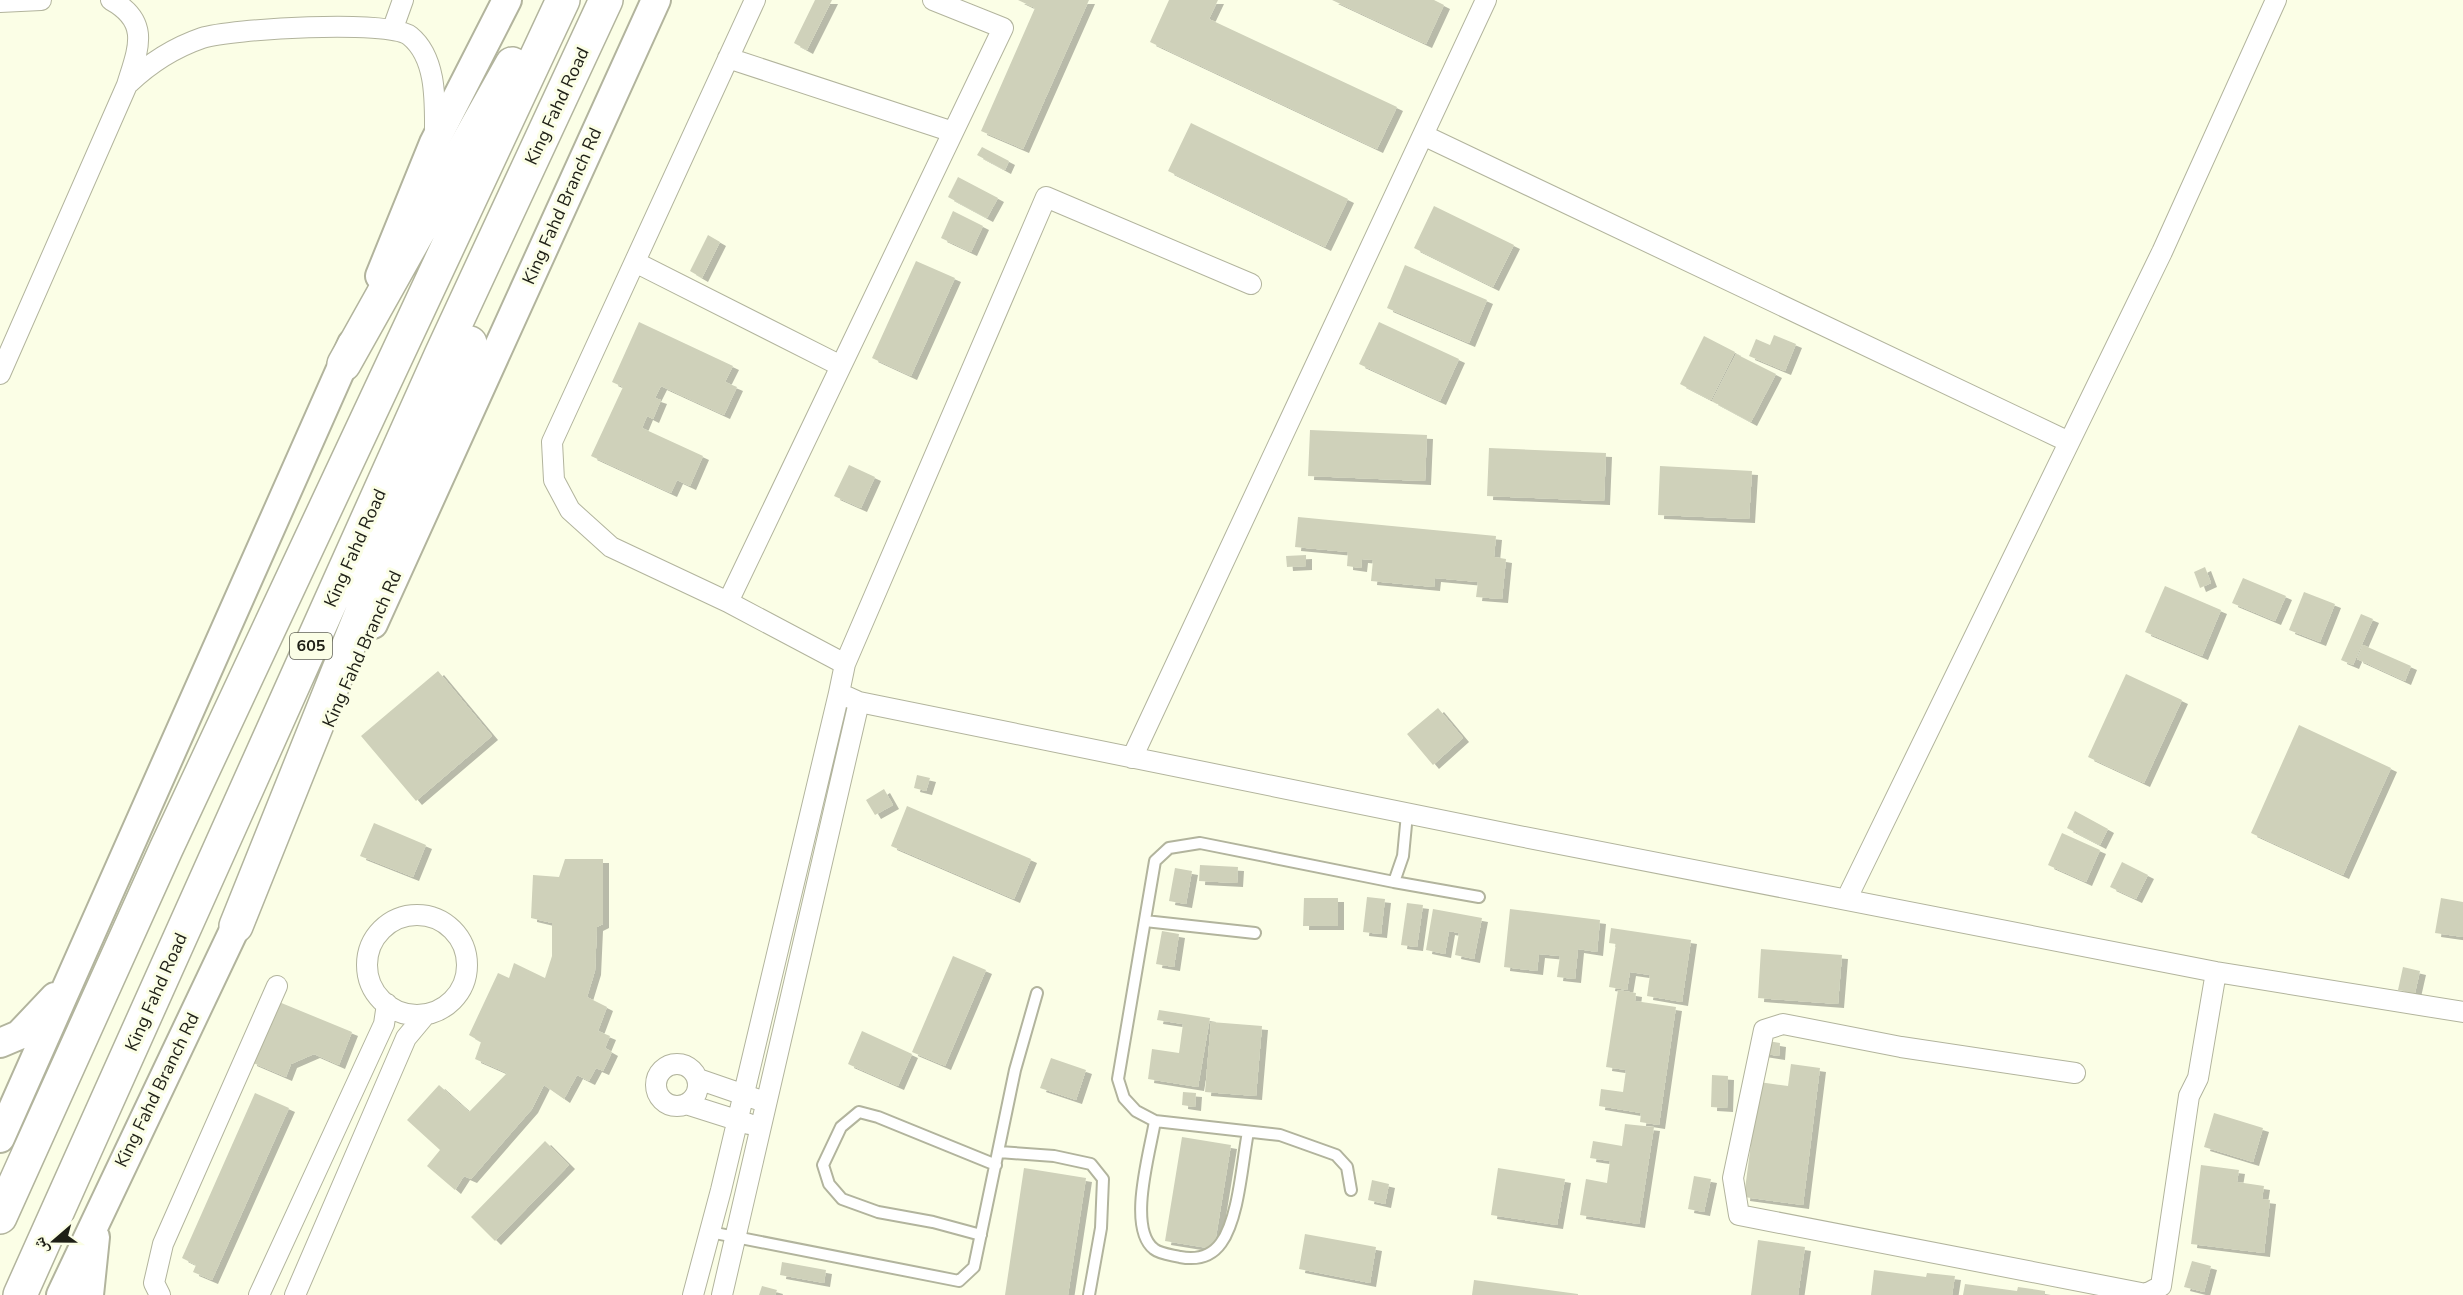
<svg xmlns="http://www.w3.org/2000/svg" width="2463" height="1295" viewBox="0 0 2463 1295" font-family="'Nunito Sans','Noto Naskh Arabic',sans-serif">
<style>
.building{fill:#cfd1ba;filter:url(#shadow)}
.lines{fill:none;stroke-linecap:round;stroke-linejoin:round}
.lane-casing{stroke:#b2b49d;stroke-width:14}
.street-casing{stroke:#b2b49d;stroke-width:22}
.secondary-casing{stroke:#b2b49d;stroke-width:32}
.highway-casing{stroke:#b2b49d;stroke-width:36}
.lane{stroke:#fff;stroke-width:10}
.street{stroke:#fff;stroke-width:20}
.secondary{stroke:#fff;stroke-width:28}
.highway{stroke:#fff;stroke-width:33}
.labels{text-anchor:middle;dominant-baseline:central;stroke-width:6;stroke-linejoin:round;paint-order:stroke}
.shield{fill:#fbfee6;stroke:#606254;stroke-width:1.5}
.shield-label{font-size:16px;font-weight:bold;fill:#1e1f16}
.street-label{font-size:18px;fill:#1e1f16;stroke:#fbfee6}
</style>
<defs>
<filter id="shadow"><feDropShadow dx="6" dy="4" stdDeviation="0" flood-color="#0004"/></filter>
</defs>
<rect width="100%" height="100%" fill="#fbfee6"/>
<path class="building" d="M815,0H832L807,50L794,43Z
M1018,0H1089L1023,149L981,131L1035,8Z
M1169,0H1218L1209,19L1397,107L1377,149L1150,42Z
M1332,0H1434L1444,5L1426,44Z
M1191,123L1348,199L1325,247L1168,171Z
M982,147L1009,161L1005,170L977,155Z
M958,177L998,198L987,218L948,197Z
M1434,206L1514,245L1493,287L1414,248Z
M953,211L983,226L971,252L941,238Z
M708,235L720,242L702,278L690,271Z
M916,261L955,278L911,376L872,358Z
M1405,265L1487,300L1469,343L1387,308Z
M639,322L733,366L725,382L737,387L724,415L661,386L655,398L661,400L653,419L647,416L642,428L703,456L690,486L677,480L671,493L591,456L623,387L612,382Z
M1379,322L1459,359L1440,401L1359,364Z
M1774,335L1796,344L1785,371L1749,356L1756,339L1770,345Z
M1704,336L1735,352L1711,400L1680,384Z
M1736,354L1776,374L1751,422L1712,401Z
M1310,430L1427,435L1425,481L1308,476Z
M1489,448L1606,453L1604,501L1487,496Z
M849,465L875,477L861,508L834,496Z
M1660,466L1752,471L1749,519L1658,515Z
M1298,517L1496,536L1494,557L1506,559L1502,599L1476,597L1478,582L1435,578L1434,587L1371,581L1373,560L1362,559L1361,568L1347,566L1348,552L1295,547Z
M1306,555V566L1287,567L1286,556Z
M2205,567L2211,583L2200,588L2194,572Z
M2243,578L2286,596L2275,621L2232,603Z
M2165,586L2221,610L2202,656L2145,632Z
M2304,592L2335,604L2320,642L2289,630Z
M2361,614L2373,619L2353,665L2341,660Z
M2363,645L2411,666L2405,681L2357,659Z
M438,671L492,736L416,801L361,736Z
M2126,674L2182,700L2144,783L2088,757Z
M1438,708L1463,738L1433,765L1407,734Z
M2299,725L2391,768L2343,875L2251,833Z
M917,775L930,778L926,791L914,788Z
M884,789L893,805L875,815L866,800Z
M907,806L1031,859L1014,899L891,846Z
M2075,811L2108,829L2100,845L2067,828Z
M374,823L426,845L413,877L360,856Z
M2062,833L2100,850L2086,882L2048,865Z
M565,859H603V924L597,927L595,971L587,997L607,1007L598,1031L610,1036L605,1048L612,1052L603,1071L596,1068L589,1081L577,1075L564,1099L544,1085L532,1109L471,1179L464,1176L455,1190L427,1166L440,1150L407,1120L439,1085L469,1112L507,1073L475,1059L481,1042L469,1035L498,973L509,978L514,963L545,978L552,956V923L531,918L533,875L559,877Z
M2122,862L2148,875L2136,899L2110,887Z
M1200,865L1238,867L1237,883L1199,881Z
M1175,868L1192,871L1186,904L1169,901Z
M1367,897L1385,899L1381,934L1363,932Z
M1304,898H1338V926H1303Z
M2441,898L2463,902V937L2435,933Z
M1407,903L1423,905L1417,947L1401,945Z
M1433,909L1482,918L1474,959L1455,955L1459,933L1449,931L1445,954L1426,950Z
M1510,909L1600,920L1597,952L1578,949L1575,979L1557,977L1560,956L1539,954L1537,971L1504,967Z
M1611,928L1691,940L1682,1002L1647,996L1650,975L1630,972L1627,990L1609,987L1616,944L1609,943Z
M1162,931L1179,934L1174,967L1156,964Z
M1761,949L1842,955L1838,1004L1758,998Z
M953,956L986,970L945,1066L912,1052Z
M2403,967L2420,971L2415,993L2398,990Z
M1618,990L1636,993L1635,1001L1676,1007L1659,1125L1640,1122L1641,1113L1599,1106L1601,1089L1623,1092L1626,1070L1606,1067Z
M279,1002L352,1032L339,1065L314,1054L291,1064L286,1077L251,1062L264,1027L269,1029Z
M1159,1010L1210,1018L1198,1087L1148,1079L1152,1049L1179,1053L1183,1024L1157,1020Z
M1211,1022L1262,1026L1256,1096L1205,1092Z
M862,1031L912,1054L898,1086L848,1064Z
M1762,1040L1780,1043L1779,1056L1760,1053Z
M1051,1058L1086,1070L1076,1100L1040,1088Z
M1791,1064L1820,1068L1803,1205L1744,1197L1759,1082L1788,1086Z
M1712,1075L1728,1076L1727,1108L1711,1107Z
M1183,1092L1196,1093L1195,1107L1182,1105Z
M255,1093L289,1108L212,1280L193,1272L196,1265L182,1258Z
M2214,1113L2263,1128L2253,1162L2204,1147Z
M1625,1124L1654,1127L1639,1224L1580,1215L1586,1179L1607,1183L1610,1161L1590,1158L1593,1141L1622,1146Z
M1182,1137L1231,1145L1214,1249L1165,1241Z
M545,1141L569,1165L495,1241L471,1217Z
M2201,1165L2239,1170L2237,1182L2264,1186L2262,1199L2270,1200L2264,1253L2191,1244Z
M1024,1168L1086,1178L1068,1295H1005Z
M1498,1168L1565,1179L1557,1225L1491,1215Z
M1694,1176L1711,1179L1704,1212L1688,1209Z
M1372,1180L1389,1184L1385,1204L1368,1200Z
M1305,1234L1376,1247L1370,1283L1299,1269Z
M1758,1240L1805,1247L1798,1295H1751Z
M2192,1261L2211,1266L2204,1292L2184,1287Z
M782,1262L826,1270L824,1283L780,1275Z
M1874,1270L1926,1277L1927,1273L1955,1276L1952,1295H1871Z
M1474,1280L1578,1294V1295H1472Z
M1965,1284L2017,1291L2018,1287L2045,1291V1295H1963Z
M762,1286L777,1290L775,1295H759Z"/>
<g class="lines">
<g class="lane-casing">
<path id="lane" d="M1394,882L1479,897
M1145,921L1255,933
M1155,1121C1150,1152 1127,1228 1154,1249C1160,1254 1172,1255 1180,1257C1196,1260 1211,1257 1221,1243C1239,1218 1242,1163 1248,1132
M999,1152L1054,1156L1091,1164L1103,1179L1101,1228L1089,1295
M1351,1190L1347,1167L1336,1155L1280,1135L1155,1121L1136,1111L1124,1098L1118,1079L1155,861L1169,848L1200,843L1394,882L1403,856L1407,814
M710,1232L959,1281L974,1267L1015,1070L1037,993
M981,1235L933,1222L878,1212L842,1199L829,1184L823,1165L841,1127L859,1112L878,1117L996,1165"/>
</g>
<g class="street-casing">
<path id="street" d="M755,0L552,442L554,480L570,510L611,547L728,602L845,664L839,693L859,702L1519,836L2216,972L2463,1012
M0,2L41,0
M393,28L403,0
M728,58L953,132
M129,83C150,63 173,48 202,38C230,29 389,19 410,36C437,58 435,102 435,134
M1423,135L2069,442
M635,262L841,366
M0,374L127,85C138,49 151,22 111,0
M728,602L1003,28L933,0
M845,664L1046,197L1251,284
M1132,758L1486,0
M1847,898L2162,252L2276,0
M367 965a50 50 0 1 1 100 0a50 50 0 1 1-100 0Z
M656 1085a21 21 0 1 1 42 0a21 21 0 1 1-42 0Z
M2075,1073L1901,1047L1783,1024L1764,1030L1733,1178L1739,1215L2146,1294L2161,1286L2189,1096L2198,1078L2216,972
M698,1079L756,1099
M686,1104L749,1124
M160,1295L154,1283L163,1244L277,986
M259,1295L384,1024L387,1004
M295,1295L406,1038L426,1014
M693,1295L721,1190L839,693
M722,1295L859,702"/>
</g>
<g class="secondary-casing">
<path id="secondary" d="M380,276L434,143L507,0
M373,624L656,0
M0,1043L19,1035L55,997
M0,1138L352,344
M61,1295L245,907
M89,1295L95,1237"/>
</g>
<g class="highway-casing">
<path id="highway" d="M344,364L512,64
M236,926L470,343
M0,1217L166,849L563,0
M20,1295L441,355L606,0"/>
</g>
<use href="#lane" class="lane"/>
<use href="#street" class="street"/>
<use href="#secondary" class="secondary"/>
<use href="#highway" class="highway"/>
</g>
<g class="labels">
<rect class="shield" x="290" y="633" width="42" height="26" rx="4.5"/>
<g class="shield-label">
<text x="311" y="646">605</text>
</g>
<g class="street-label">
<text transform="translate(557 106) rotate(-65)">King Fahd Road</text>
<text transform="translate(562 206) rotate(-66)">King Fahd Branch Rd</text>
<text transform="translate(355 548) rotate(-66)">King Fahd Road</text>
<text transform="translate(362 649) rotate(-66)">King Fahd Branch Rd</text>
<text transform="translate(156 992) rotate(-66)">King Fahd Road</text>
<text transform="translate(157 1090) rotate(-64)">King Fahd Branch Rd</text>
</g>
</g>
<g transform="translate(54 1241) rotate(250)" stroke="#fbfee6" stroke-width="4.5" paint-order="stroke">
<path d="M0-4.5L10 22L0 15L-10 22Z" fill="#1e1f16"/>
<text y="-9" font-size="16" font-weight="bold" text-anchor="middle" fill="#1e1f16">ش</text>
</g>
</svg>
